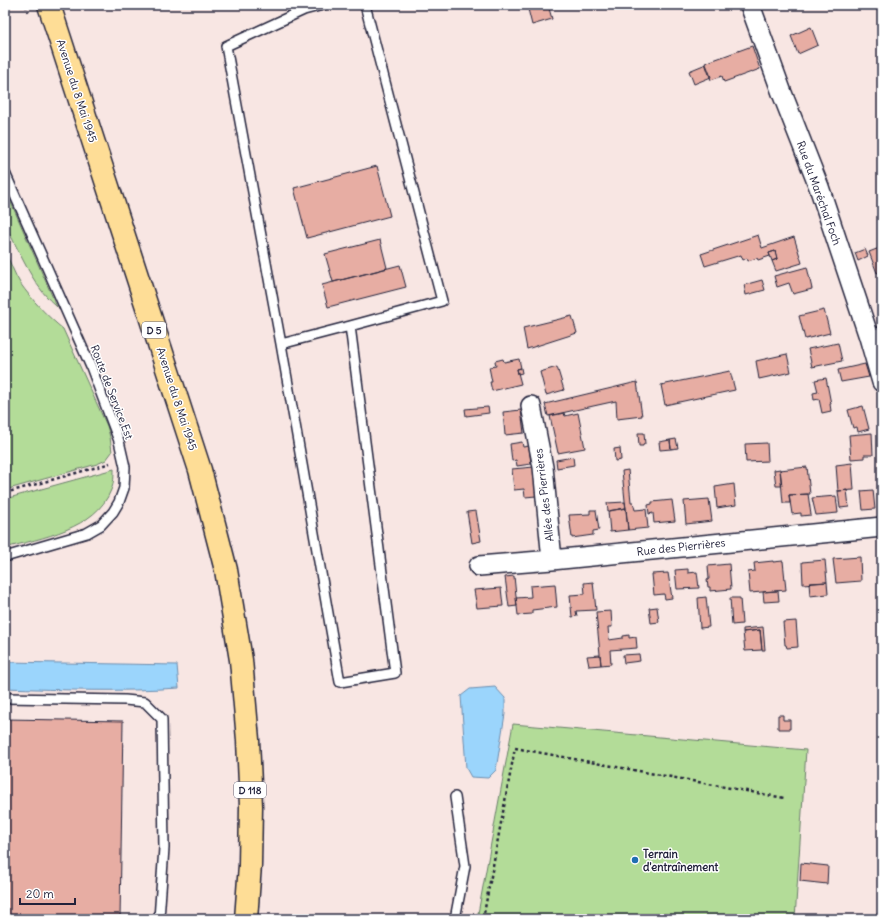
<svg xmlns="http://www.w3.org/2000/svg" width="887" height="924" viewBox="0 0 887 924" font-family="Delius,sans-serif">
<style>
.green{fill:#b3dc98;stroke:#6a7f6a}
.water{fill:#9bd5fc;stroke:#6b8daf}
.building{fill:#e7ada3;stroke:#22223b}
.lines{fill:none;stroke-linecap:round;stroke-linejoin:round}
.lane-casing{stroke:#22223b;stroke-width:12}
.street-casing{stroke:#22223b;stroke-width:22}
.primary-casing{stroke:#22223b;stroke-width:25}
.path{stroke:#22223b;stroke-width:2.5;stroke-dasharray:3 3;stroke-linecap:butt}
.lane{stroke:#fff;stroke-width:9}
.street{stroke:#fff;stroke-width:19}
.primary{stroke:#fedd96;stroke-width:22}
.poi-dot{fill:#1f6fb2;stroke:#fff;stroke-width:1.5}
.labels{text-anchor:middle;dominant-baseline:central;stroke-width:3;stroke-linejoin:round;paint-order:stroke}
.shield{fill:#fff;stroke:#646476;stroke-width:1}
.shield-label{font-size:10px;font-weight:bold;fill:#22223b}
.street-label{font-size:11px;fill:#22223b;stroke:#fff}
.poi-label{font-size:11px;font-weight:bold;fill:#22223b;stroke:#fff;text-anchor:start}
</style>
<rect width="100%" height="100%" fill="#f8e6e3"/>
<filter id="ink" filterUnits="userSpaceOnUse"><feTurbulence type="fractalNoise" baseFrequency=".025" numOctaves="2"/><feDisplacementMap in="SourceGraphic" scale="8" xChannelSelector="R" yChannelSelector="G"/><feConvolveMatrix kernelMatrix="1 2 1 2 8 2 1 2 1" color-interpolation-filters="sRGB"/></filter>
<g filter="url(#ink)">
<path class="green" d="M5,189L57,307C36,289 25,264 13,240C10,234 6,227 5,220C4,210 5,199 5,189Z
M5,251C10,262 14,273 20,283C32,300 47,316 63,329L107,426L110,437L112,452L106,460L97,464L5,490Z
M114,469C114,475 114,484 111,490C96,529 41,538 5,548V499Z
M513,724L806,750L795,919H477Z"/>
<path class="water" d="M5,662L177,665L179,688C121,692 63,690 5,688Z
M495,687L505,698V714L496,770L488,778L471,777L466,768L461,696L470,689Z"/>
<path class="building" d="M527,5H548L552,19L532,25Z
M811,27L818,45L798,54L791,36Z
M752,46L760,69L724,82L722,76L711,80L705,63Z
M706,64L711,77L694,84L689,71Z
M377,166L390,216L307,238L294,188Z
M758,235L762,248L794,237L802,263L776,271L772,261L777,259L775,251L769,253L770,256L758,260L757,258L748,261L747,258L743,260L741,255L705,266L701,254Z
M380,240L387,268L333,282L325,254Z
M882,247V271L877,273L869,252Z
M865,249L868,256L858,261L855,253Z
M775,251L777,259L772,261L769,253Z
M400,265L406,287L328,307L322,285Z
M807,267L812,289L793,294L789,283L777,287L774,276Z
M762,280L765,290L746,295L744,285Z
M824,310L830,333L805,339L799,316Z
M572,316L577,333L527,349L523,328Z
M838,343L842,361L812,367L808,349Z
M787,354L791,372L759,379L756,361Z
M503,359L504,362L519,359L521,368L517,369L521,384L492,391L490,382H492L489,367L496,366L495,361Z
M865,364L869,377L841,382L838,370Z
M557,367L564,390L546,395L540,372Z
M521,368L522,373L518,374L517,369Z
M730,371L735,390L665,405L661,385Z
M826,378L831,404H830L831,411L822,413L819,399L814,400L813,393L818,392L815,380Z
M637,382L642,416L617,419L616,401L548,416L545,404Z
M863,406L869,429L858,432L857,427L853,428L848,410Z
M488,407L489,413L466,416L465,409Z
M521,410L524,433L505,435L503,412Z
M564,413L565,416L578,413L585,448L558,453L550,416Z
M638,433H644L645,444L643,445V446H639Z
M872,433L873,455H864V458L851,459L849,435Z
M676,439L678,448L671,449L670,440Z
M670,440L671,449L660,450L659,442Z
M522,442L523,447L529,446L531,464L517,466L516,460L512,461L510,444Z
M767,443L768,461L746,462L745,444Z
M620,448L621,460L615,461L614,449Z
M573,457L574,465L557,468L556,460Z
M852,463L854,490L838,491L836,465Z
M534,467L536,496L525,497L524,489L514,490L512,469Z
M807,467L810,494L789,495L790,503H783L780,470Z
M780,469L782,486H776L774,470Z
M628,470L631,502H633L635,510L646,509L648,528L628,530L622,471Z
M879,472H882V488H880Z
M734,484L736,505L717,508L715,487Z
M847,490L849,507L840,508L838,491Z
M873,490L875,509L863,510L861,491Z
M808,494L811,515L801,516V513L792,514L789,495Z
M836,496L838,513L816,515L812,498Z
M709,499L712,521L686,524L684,501Z
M672,500L675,521L654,523L653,513L649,514L648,505L652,504V502Z
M625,502L626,508L608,511L607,503Z
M626,508L628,530L610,532L608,511Z
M590,510H596L599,530L593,531V535L572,538L569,515L590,514Z
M476,511L481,541L472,543L467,512Z
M860,557L861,581L836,583L833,559Z
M825,560L827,582L803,584L802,562Z
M773,561V562L783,561L786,590L750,593L748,572L755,571L754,563Z
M729,564L731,589L710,591V587H708L707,580L709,579L708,566Z
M688,569V573L697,572L699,588L677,589L675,570Z
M668,573L672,598L665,599L664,594L654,595L652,574Z
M514,576L517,606L509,607L505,577Z
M593,582L596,610L576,611L577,616L572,617L570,595L585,594L584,583Z
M827,582L828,594L810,596L809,583Z
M555,584L557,607L532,610V614L518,615L516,598L531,597L530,586Z
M501,588L503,606L477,608L474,590Z
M778,591L779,601L764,602L763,592Z
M706,597L709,627L700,628L698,598Z
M730,598H740L742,624L732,625Z
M657,607L659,622L651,623L649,608Z
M611,611L612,627H608L609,640L623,638V636L629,635V638L636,637L637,648L610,650L611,664L601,665L596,612Z
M796,621L798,647L787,648L786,645H785L783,622Z
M763,627L765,650H762L760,630L743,632V629Z
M760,630L762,650L745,651L743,632Z
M639,654L640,661L624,663L623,655Z
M600,655L601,665L589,666L587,656Z
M882,655V669H881L879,656Z
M778,715H783V720H790V729H778Z
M5,719L123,721L120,919H5Z
M801,863L828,866L827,884L800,881Z"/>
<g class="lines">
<g class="lane-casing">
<path id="lane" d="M323,5L304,10L226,46L281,344L340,682L395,673L350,326L442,301L365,5
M5,173L91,367L119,441L125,467L124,488L119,502L113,512L101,525L87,533L5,557
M869,337L882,331
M281,344L350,326
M5,698L125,700L145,702L162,719L164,848L159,919
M455,797L465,866L455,919"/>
</g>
<g class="street-casing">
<path id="street" d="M750,5L782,93L819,187L869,337L882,382
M531,406L543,467L552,560
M479,566L552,560L882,527"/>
</g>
<g class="primary-casing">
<path id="primary" d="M49,5L200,470L226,570L241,660L248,740L251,806L250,865L246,919"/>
</g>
<path class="path" d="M26,5L28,12
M5,493L101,466L110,463
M483,919L515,748L784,798"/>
<use href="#lane" class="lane"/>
<use href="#street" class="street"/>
<use href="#primary" class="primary"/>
</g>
</g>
<circle class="poi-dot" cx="635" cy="860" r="4"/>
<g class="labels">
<g class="shield">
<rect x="142" y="322" width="24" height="16" rx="3"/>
<rect x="234" y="782" width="32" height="16" rx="3"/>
</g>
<g class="shield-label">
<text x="154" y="330">D 5</text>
<text x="250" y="790">D 118</text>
</g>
<g class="street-label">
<text transform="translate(77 91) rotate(72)">Avenue du 8 Mai 1945</text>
<text transform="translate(819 193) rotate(70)">Rue du Maréchal Foch</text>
<text transform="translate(112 392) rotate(69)">Route de Service Est</text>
<text transform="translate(177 399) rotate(72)">Avenue du 8 Mai 1945</text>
<text transform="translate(544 495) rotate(-97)">Allée des Pierrières</text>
<text transform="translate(681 547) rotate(-6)">Rue des Pierrières</text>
</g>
<g class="poi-label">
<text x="643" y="854">Terrain<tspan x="643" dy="13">d'entraînement</tspan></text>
</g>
</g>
<rect width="887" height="924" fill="none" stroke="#fff" stroke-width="20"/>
<rect x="10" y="10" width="867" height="904" fill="none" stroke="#22223b" stroke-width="1.5" filter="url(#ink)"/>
<path d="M20 898v6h55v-6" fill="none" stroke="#22223b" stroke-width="2"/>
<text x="26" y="898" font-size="12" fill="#22223b" stroke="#ffffff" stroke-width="3" paint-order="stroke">20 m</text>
</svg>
